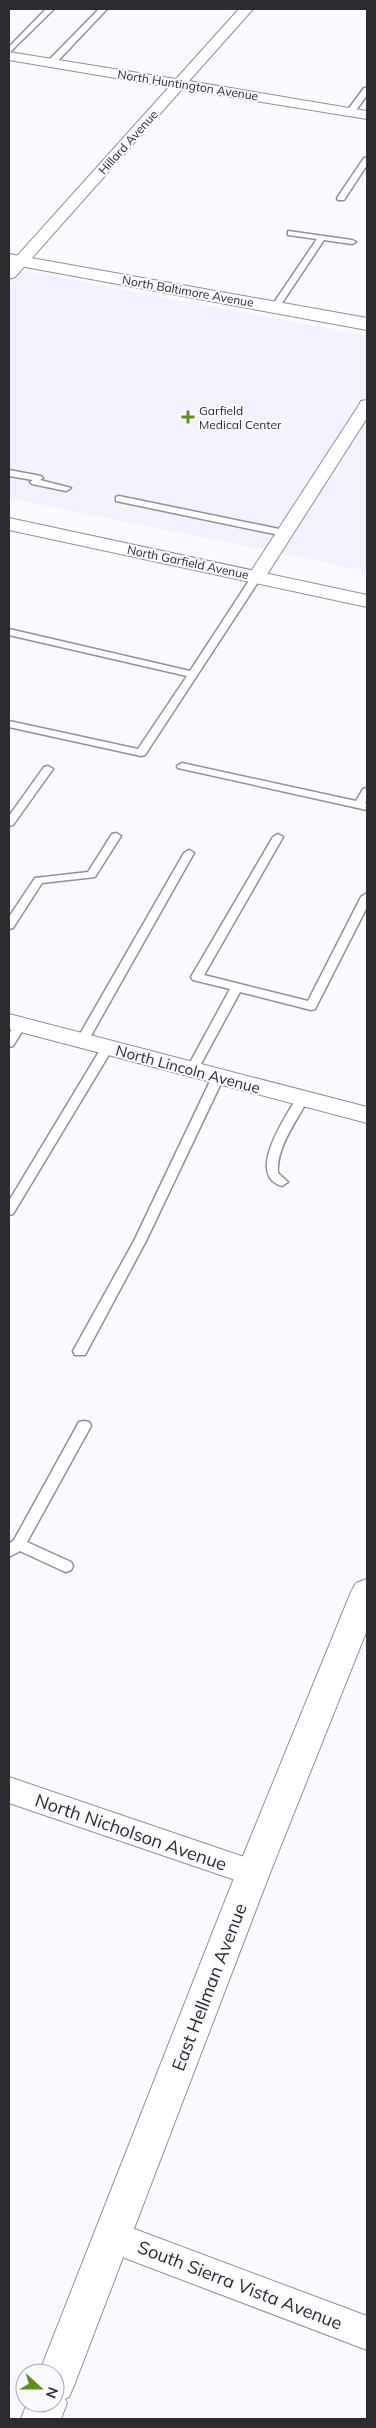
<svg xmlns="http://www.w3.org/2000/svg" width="376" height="2428" viewBox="0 0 376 2428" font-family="Mulish,sans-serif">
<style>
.built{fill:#f4f0fd}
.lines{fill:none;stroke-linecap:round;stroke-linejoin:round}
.lane-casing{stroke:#928f9c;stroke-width:3}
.street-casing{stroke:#928f9c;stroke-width:2}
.secondary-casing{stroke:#928f9c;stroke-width:2}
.lane{fill:#fff;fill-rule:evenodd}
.street{fill:#fff;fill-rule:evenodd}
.secondary{fill:#fff;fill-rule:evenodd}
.poi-dot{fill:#628e20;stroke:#faf9fe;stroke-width:2}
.labels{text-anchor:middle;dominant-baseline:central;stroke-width:4;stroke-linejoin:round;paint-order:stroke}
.far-street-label{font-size:12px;fill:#2c2b30;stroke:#faf9fe}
.far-poi-label{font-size:12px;fill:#2c2b30;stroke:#faf9fe;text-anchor:start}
.street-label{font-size:15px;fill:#2c2b30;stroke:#faf9fe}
.near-street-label{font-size:18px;fill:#2c2b30;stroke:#faf9fe}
</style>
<rect width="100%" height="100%" fill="#faf9fe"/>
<path class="built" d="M19,270L367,336V571L9,498V282Z"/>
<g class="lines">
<g class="lane-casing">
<path id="lane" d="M46,9H54L9,53V47Z
M99,9H107L54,65H48V61Z
M364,88H367V95L354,113H348L347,111Z
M364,158H367V165L344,200H338L337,198Z
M288,231L352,240L356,242L352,244L324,240L278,309L275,310L271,307L317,239L288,235Z
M9,470L41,476L43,478L40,480L71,488L66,491L32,484L30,482L33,480L9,476Z
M119,496L284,530L289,533L284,536L116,501V497Z
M257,573L262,576L145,755L141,756L9,727V721L138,749L187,676L9,635V629L190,671L252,576Z
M182,763L356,801L363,789L367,788V800L365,803L367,804V810L178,768L177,766Z
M48,766L53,769L13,825L9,826V816L44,767Z
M116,833L121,836L95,877L42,883L13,928L9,929V917L35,878L88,872L112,834Z
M278,834L283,837L204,975L308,1001L361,897L367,893V907L315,1009L311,1010L240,992L196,1073H188L186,1070L230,989L193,980L191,977L273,837Z
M189,850L194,853L88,1041L82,1045L78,1044L76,1041L184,853Z
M20,1021L26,1025L13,1046L9,1047V1034L16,1022Z
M107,1044L113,1048L13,1214L9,1215V1201L103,1045Z
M218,1073L224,1077L146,1241L85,1355H75L73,1351L134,1241L212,1077Z
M302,1095L308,1099C297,1121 276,1147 278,1173L288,1182L282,1186C245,1175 286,1116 298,1096Z
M84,1421L89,1422L91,1426L27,1542L71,1562L73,1566L71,1570L66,1572L61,1570L20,1551L9,1557V1544L14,1540L79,1422Z"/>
</g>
<g class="street-casing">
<path id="street" d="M239,9H253L189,81L367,111V119L182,89L15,277L9,279V265L169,87L9,60V52L176,79Z
M367,400V418L266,576L263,580H251L248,576L359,405L361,401Z
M9,1014L367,1107V1123L9,1029Z
M9,1777L253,1860L263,1864L268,1873L263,1882L253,1886L9,1803Z
M113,2221L367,2316V2350L101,2249L97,2237L101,2225Z"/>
</g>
<g class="secondary-casing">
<path id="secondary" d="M9,254L367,318V330L9,264Z
M9,518L367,595V607L9,530Z
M367,1579V1630L270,1873L75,2383L69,2397L65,2399L67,2403L61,2419H21L27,2403H55V2373H39L236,1873L351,1592L356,1583Z"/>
</g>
<use href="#lane" class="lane"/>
<use href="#street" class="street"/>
<use href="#secondary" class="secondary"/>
</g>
<path class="poi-dot" d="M185.5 409.5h5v5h5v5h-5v5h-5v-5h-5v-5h5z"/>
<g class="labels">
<g class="far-street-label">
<text transform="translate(188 85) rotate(9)">North Huntington Avenue</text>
<text transform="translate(128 142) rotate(-48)">Hillard Avenue</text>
<text transform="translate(188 291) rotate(10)">North Baltimore Avenue</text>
<text transform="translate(188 562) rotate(12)">North Garfield Avenue</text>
</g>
<g class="far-poi-label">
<text x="199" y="410">Garfield<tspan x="199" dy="14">Medical Center</tspan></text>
</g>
<g class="street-label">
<text transform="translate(188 1069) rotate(15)">North Lincoln Avenue</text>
</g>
<g class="near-street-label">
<text transform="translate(131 1832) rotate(19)">North Nicholson Avenue</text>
<text transform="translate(209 1987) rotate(-69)">East Hellman Avenue</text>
<text transform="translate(240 2285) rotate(21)">South Sierra Vista Avenue</text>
</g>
</g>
<rect width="376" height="2428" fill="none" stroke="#2c2b30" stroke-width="20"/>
<g transform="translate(40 2388) rotate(111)"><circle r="24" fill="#faf9fe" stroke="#a8a7ac"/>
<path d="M0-4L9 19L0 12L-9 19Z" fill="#628e20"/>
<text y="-8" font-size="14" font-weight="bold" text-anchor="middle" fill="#2c2b30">N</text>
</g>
</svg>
